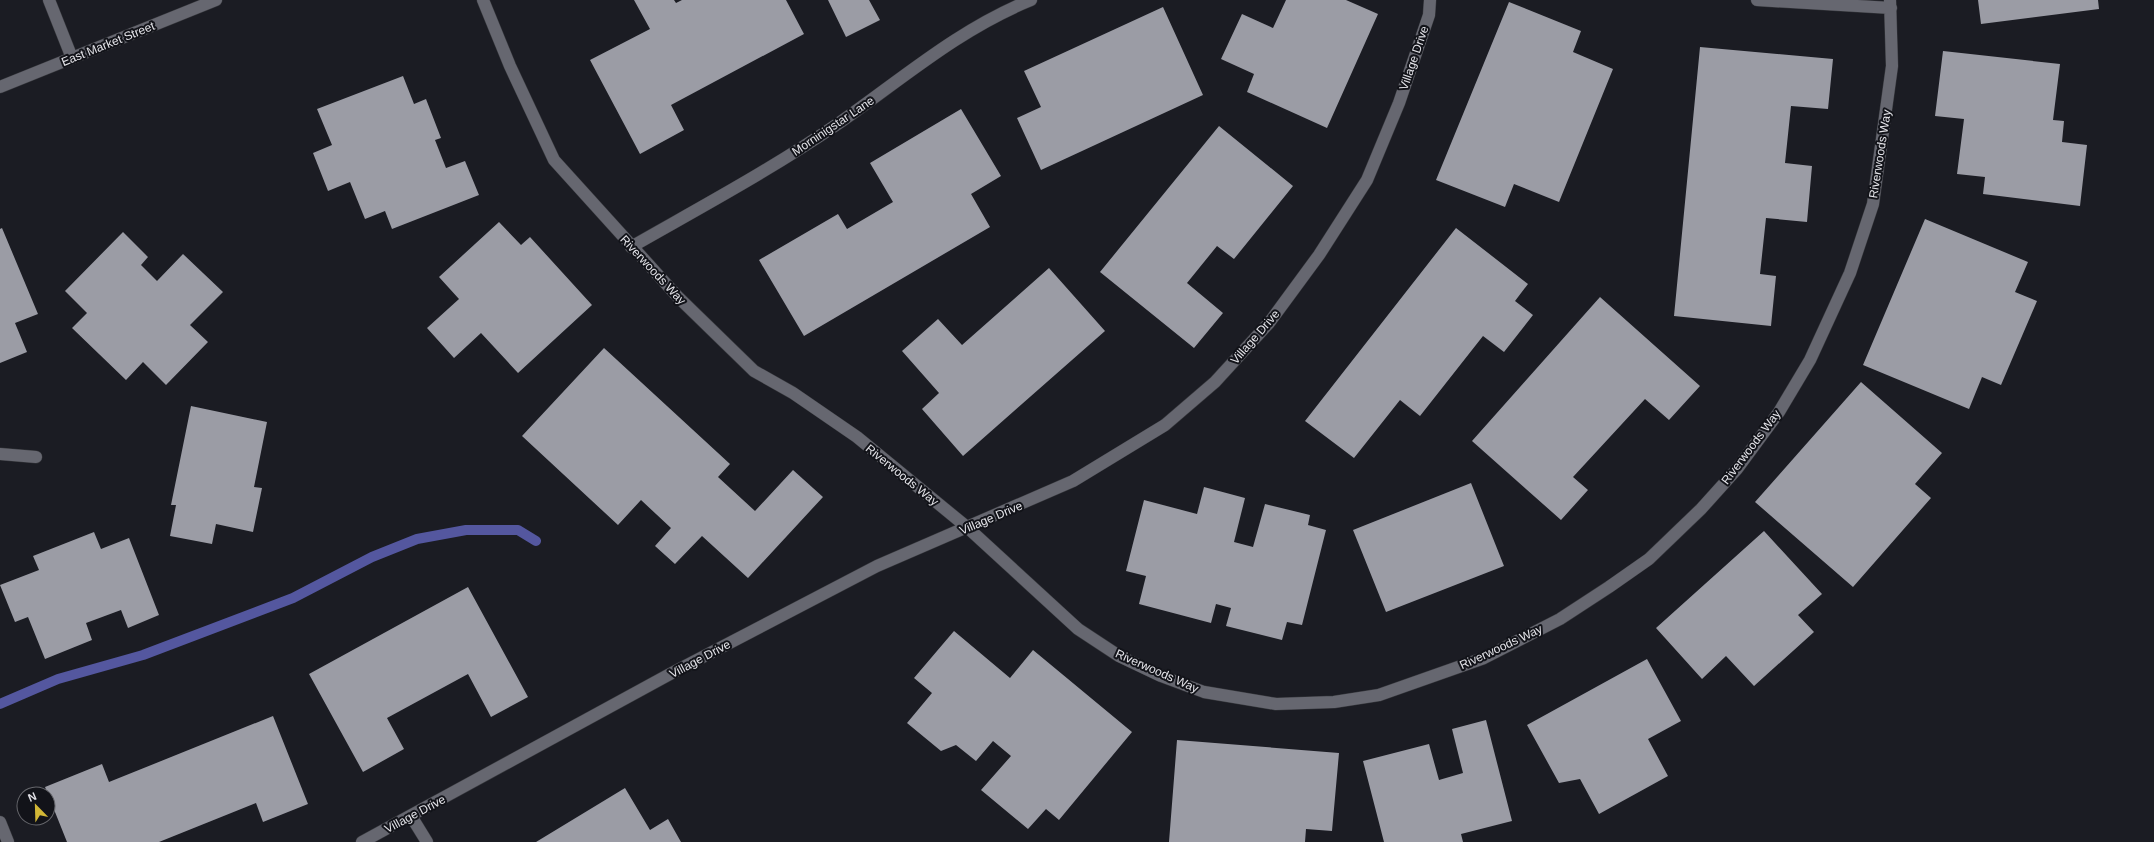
<svg xmlns="http://www.w3.org/2000/svg" width="2154" height="842" viewBox="0 0 2154 842" font-family="Arial,sans-serif">
<style>
.lines{fill:none;stroke-linecap:round;stroke-linejoin:round}
.stream{stroke:#54579f;stroke-width:10}
.building{fill:#9b9ca5}
.service-casing{stroke:#37383d;stroke-width:13}
.minor-casing{stroke:#37383d;stroke-width:13}
.tertiary-casing{stroke:#37383d;stroke-width:13}
.service{stroke:#666770;stroke-width:12}
.minor{stroke:#666770;stroke-width:12}
.tertiary{stroke:#666770;stroke-width:12}
.labels{text-anchor:middle;dominant-baseline:central;stroke-width:4;stroke-linejoin:round;paint-order:stroke}
.street-label{font-size:12px;fill:#e4e4e9;stroke:#121319}
</style>
<rect width="100%" height="100%" fill="#1b1c23"/>
<g class="lines">
<path class="stream" d="M0,704L58,679L143,655L293,598L372,557L417,539L466,530H518L536,541"/>
</g>
<path class="building" d="M634,0H674L676,3L682,0H786L804,34L671,105L684,130L640,154L590,60L650,29Z
M828,0H869L880,20L846,37Z
M1286,0H1346L1378,14L1327,128L1247,92L1254,74L1221,59L1242,14L1273,28Z
M1978,0H2098L2099,9L1981,24Z
M1509,2L1581,31L1573,52L1613,69L1559,202L1514,184L1505,207L1436,180Z
M1163,7L1203,95L1041,170L1017,118L1041,107L1024,71Z
M1700,47L1833,59L1828,109L1791,106L1785,163L1812,166L1807,222L1766,218L1760,274L1776,276L1771,326L1674,316Z
M1943,51L2060,64L2053,120L2064,121L2062,142L2087,145L2080,206L1983,194L1985,177L1957,174L1964,119L1935,116Z
M403,76L414,104L426,99L441,138L435,140L446,168L465,161L479,195L392,229L385,211L365,219L350,182L328,191L313,153L332,145L317,109Z
M961,109L1001,176L971,194L990,227L804,336L759,260L838,214L847,229L893,202L870,163Z
M1219,126L1293,186L1234,259L1217,246L1187,283L1223,313L1194,348L1100,272Z
M1925,219L2028,262L2015,292L2037,301L2001,385L1982,377L1969,409L1863,365Z
M499,222L521,245L530,237L592,305L518,373L481,333L454,358L427,328L459,299L439,277Z
M2,228L38,314L15,323L27,352L0,363V229Z
M1456,228L1528,284L1515,301L1533,315L1504,352L1483,336L1420,416L1400,400L1354,458L1305,421Z
M123,232L148,257L141,265L157,281L183,254L223,292L190,325L208,342L166,385L143,362L126,380L72,328L87,313L65,291Z
M1049,268L1105,331L963,456L922,409L939,393L902,351L938,319L962,345Z
M1600,297L1700,386L1669,420L1645,399L1573,477L1588,490L1561,520L1472,441Z
M604,348L730,464L718,477L755,511L793,470L823,497L748,578L702,536L675,564L655,546L671,528L641,500L618,525L522,436Z
M1861,382L1942,453L1915,484L1931,498L1853,587L1755,502Z
M191,406L267,422L254,487L262,488L253,532L216,524L212,544L170,536L176,505H171Z
M1471,483L1504,566L1386,612L1353,530Z
M1204,487L1245,498L1234,542L1253,547L1265,504L1310,515L1308,525L1326,530L1302,625L1287,622L1282,640L1226,626L1231,608L1216,604L1211,623L1139,604L1146,576L1126,571L1144,500L1197,514Z
M1764,531L1822,594L1798,615L1814,632L1754,686L1726,656L1702,679L1656,628Z
M94,532L101,549L129,538L159,615L128,628L121,610L86,623L92,640L45,659L28,617L15,622L0,585L39,570L33,556Z
M468,587L528,697L491,717L468,674L387,718L404,749L363,772L309,674Z
M954,631L1010,678L1033,650L1132,732L1059,820L1046,809L1028,829L981,790L1011,756L993,741L976,761L956,745L941,751L907,723L932,693L914,678Z
M1647,659L1681,721L1648,739L1668,776L1599,814L1580,779L1559,783L1527,725Z
M273,716L308,804L263,822L256,803L159,842H67L45,787L102,764L109,782Z
M1486,720L1512,821L1461,834L1463,842H1384L1363,761L1429,744L1439,780L1463,773L1452,729Z
M1177,740L1339,753L1332,831L1306,829L1305,842H1169Z
M625,788L650,830L668,819L681,842H536Z"/>
<g class="lines">
<g class="service-casing">
<path id="service" d="M0,822L8,842"/>
</g>
<g class="minor-casing">
<path id="minor" d="M49,0L72,58
M483,0L510,66L554,160L678,297L754,371L793,393L857,437L968,528L1078,629L1119,656L1161,676L1204,692L1276,704L1334,702L1379,695L1484,658L1560,619L1609,587L1649,559L1701,509L1737,469L1779,412L1810,360L1850,273L1873,204L1892,66L1890,0
M1757,0L1891,8
M631,247C701,207 772,169 839,123C902,79 959,29 1031,0
M0,454L36,457
M411,816L427,842
M362,842L670,674L877,566L1073,481L1165,425L1215,382L1269,323L1319,255L1367,180L1399,103L1429,15L1430,0"/>
</g>
<g class="tertiary-casing">
<path id="tertiary" d="M0,87L216,0"/>
</g>
<use href="#service" class="service"/>
<use href="#minor" class="minor"/>
<use href="#tertiary" class="tertiary"/>
</g>
<g class="labels">
<g class="street-label">
<text transform="translate(108 44) rotate(-22)">East Market Street</text>
<text transform="translate(1414 58) rotate(-71)">Village Drive</text>
<text transform="translate(833 126) rotate(-34)">Morninigstar Lane</text>
<text transform="translate(1880 154) rotate(-81)">Riverwoods Way</text>
<text transform="translate(653 270) rotate(47)">Riverwoods Way</text>
<text transform="translate(1255 337) rotate(-49)">Village Drive</text>
<text transform="translate(1751 447) rotate(-53)">Riverwoods Way</text>
<text transform="translate(902 475) rotate(39)">Riverwoods Way</text>
<text transform="translate(991 518) rotate(-23)">Village Drive</text>
<text transform="translate(1501 647) rotate(-25)">Riverwoods Way</text>
<text transform="translate(700 659) rotate(-28)">Village Drive</text>
<text transform="translate(1157 671) rotate(24)">Riverwoods Way</text>
<text transform="translate(415 814) rotate(-28)">Village Drive</text>
</g>
</g>
<g transform="translate(36 806) rotate(337)"><circle r="19" fill="#121319" stroke="#66676c"/>
<path d="M0-3L7 15L0 10L-7 15Z" fill="#d2b736"/>
<text y="-6" font-size="11" font-weight="bold" text-anchor="middle" fill="#e4e4e9">N</text>
</g>
</svg>
